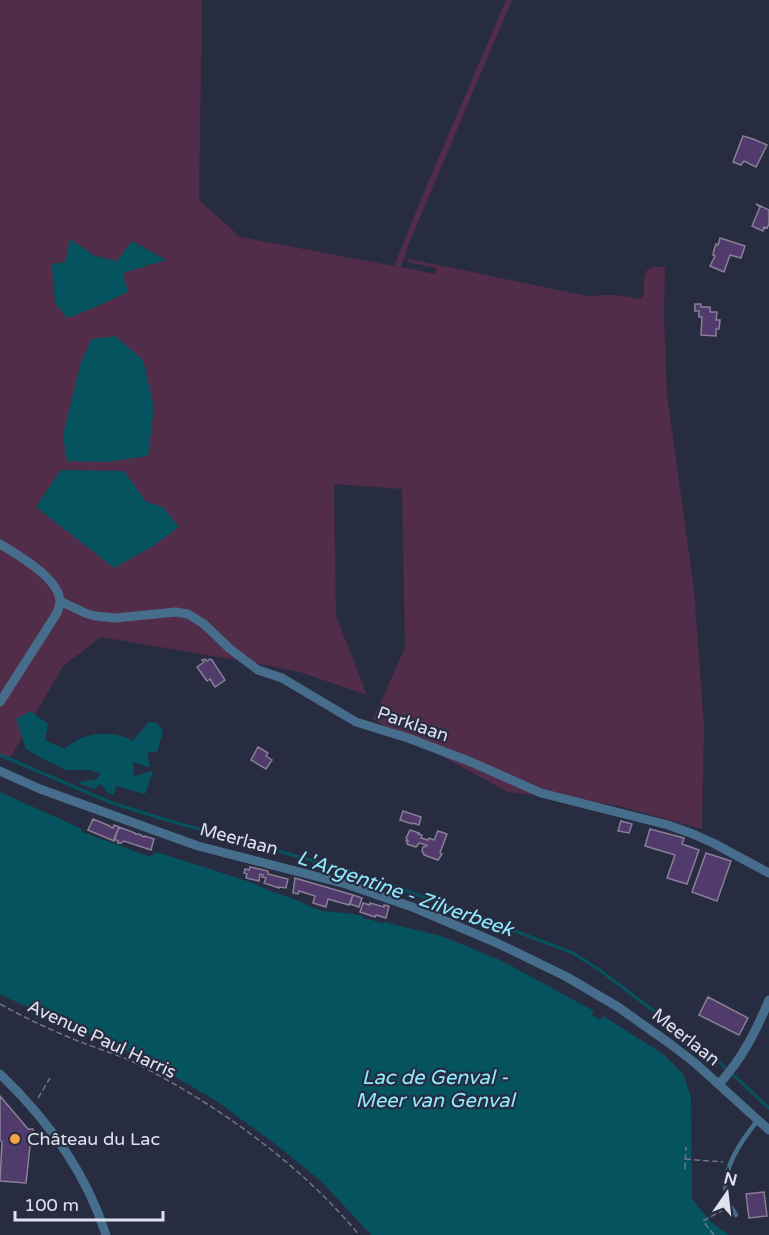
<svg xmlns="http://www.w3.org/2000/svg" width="769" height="1235" viewBox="0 0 769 1235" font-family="'Varela Round',sans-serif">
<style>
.green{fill:#512d49;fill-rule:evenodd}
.water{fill:#065360}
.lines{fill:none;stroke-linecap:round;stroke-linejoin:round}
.stream{stroke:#065360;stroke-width:3}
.building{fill:#513a6c;stroke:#897f96;stroke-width:1.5}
.path{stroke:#717586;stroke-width:1.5;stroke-dasharray:6 3;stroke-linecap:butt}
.lane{stroke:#466e8c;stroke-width:4.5}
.street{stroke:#466e8c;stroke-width:9}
.poi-dot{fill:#f3a443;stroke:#282c40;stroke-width:2}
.labels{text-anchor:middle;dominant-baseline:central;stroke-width:4.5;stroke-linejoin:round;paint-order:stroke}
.street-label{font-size:18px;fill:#dee2ef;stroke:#282c40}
.poi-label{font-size:18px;fill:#dee2ef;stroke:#282c40;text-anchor:start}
.water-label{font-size:20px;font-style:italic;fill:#8eebff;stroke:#282c40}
</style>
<rect width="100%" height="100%" fill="#282c40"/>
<path class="green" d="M0,0H202L199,200L240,237L394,266L427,185L506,0H512L409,243L401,267L435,274L436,268L408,262L409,259L592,297C609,292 623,296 640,299L644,295V279L647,270L652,267H665L664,316L667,394L694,590L704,726L702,829L615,805L508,792L373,719L405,648L402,489L334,484L336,616L367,695L303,673L261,664L101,637L63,666L10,758L0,754ZM71,240L95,256L118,261L132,241L165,259L122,273L55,303L52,264L65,262ZM61,470L87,471L146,502L163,507L73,535L36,507Z"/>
<path class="water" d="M70,239L95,256L117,261L132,241L166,260L123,273L128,292L91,309L67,318L55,303L52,264L65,262Z
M115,336L143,360L154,407L148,456L105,462L67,461L63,435L81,362L92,339Z
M61,470L124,471L146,502L163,507L179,527L153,546L114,568L36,507Z
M30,711L48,724L45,740L64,749C69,745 75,741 81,738C98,732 118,732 133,741C137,734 144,729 148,722L157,723L163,731L157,752H147L150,768L133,762L134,776L153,771L145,794L116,786L114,795L108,793L101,784L94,789L78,783L83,781L95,780L101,774L89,770H66L43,759L26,749L16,719Z
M0,792L80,828L82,832L151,857L154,853H160L250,882L268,890L297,900L309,906L323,911L354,914L363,916V918L383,923L384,922L441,936L476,950L500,960L594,1011L592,1015L600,1020L603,1016L663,1054L683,1074L691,1097L692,1199L711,1222L729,1235H371L321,1181L274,1143L215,1100L140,1057L3,996L0,994Z"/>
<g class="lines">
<path class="stream" d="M0,755L112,803L170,821L350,871L438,902L573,953L601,971L707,1051L769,1108"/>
</g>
<path class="building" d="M743,136L753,139L767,145L756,167L744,161L741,165L733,162Z
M756,204L769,210V224L767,228L764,227L763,231L752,226L760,207Z
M720,238L745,246L741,258L730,255L724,272L710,266L715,256L713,255L714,250L716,244L718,245Z
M695,304H701V307H710V312H717L716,320H720L719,329H716V336L701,335L702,317H699V311H695Z
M205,659L207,661L210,659L212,660L225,680L215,687L210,679L207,681L197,667L204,662L202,660Z
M258,747L268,753L266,756L272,760L266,769L251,760Z
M403,811L421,817L419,825L413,823L412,824L400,820Z
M93,819L110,826V827L113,828L114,825L119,827L114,841L88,830Z
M621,821L632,824L629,833L618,831Z
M119,827L135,833V834H139L144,837L145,836L154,839L151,850L124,841L121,843H118V841L114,839Z
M650,829L684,838L682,844L699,850L687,884L667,878L675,855L645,846Z
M410,830L419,833L418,834L422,835L421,838L428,840L429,838L434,840L438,831L447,834L440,853L442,854L438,860L424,855V854L422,851L423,847L427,846V845L419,843L416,847L407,844L408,841H406L407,839L406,838Z
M706,853L731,861L717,901L692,892Z
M250,867L268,871V874L288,879L286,888L279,887V888L264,883L266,878L262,877L263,875L260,874L259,881L246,878L247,874L244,873L245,869L249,870Z
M295,878L353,895L349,905L328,899L326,907L313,903L315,896L299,891L298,894L293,893Z
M353,895L362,898L359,907L350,904Z
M363,903L370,905V903L384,907V905L389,906L386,918L376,915L375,917L360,912Z
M708,997L748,1018L739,1035L699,1015Z
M0,1096L28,1129H33L35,1135L31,1137L26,1183L0,1181L2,1142L0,1140Z
M764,1192L767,1216L749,1218L746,1194Z"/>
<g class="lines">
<path class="path" d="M0,1004C25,1018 51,1030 78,1041C96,1048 116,1054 133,1062C214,1102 302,1165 359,1235
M38,1098L50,1078
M685,1159L723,1162
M685,1169L686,1147
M714,1235L703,1221L723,1210"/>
<path class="lane" d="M736,1215C732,1209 727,1202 726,1194C722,1167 742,1140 758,1120"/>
<path class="street" d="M0,544C18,555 61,579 60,603C59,607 58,610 57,613L0,702
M60,601L85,613L95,616L115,618L176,612L188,614L204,624L230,649L258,670L282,678L356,722L408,738L471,762L541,793L668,825L693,834L713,843L769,873
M0,771L40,789L198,846L346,884L415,908L497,943L567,977L618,1007L669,1043L695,1063L769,1130
M0,1074C47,1119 86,1172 106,1235
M719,1084C742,1059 756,1031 769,1000"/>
</g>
<circle class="poi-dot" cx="15" cy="1139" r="6"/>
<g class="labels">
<g class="street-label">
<text transform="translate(413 724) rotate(19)">Parklaan</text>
<text transform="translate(239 839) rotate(15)">Meerlaan</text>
<text transform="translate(686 1037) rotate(38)">Meerlaan</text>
<text transform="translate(102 1039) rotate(25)">Avenue Paul Harris</text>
</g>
<g class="poi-label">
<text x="27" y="1139">Château du Lac</text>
</g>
<g class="water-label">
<text transform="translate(405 894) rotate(19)">L'Argentine - Zilverbeek</text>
<text x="435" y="1078">Lac de Genval -<tspan x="435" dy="23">Meer van Genval</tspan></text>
</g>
</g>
<g transform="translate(727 1193) rotate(14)" stroke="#282c40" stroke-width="4.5" paint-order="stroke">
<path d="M0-4.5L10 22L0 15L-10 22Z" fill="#dee2ef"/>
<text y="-9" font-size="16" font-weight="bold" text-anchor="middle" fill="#dee2ef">N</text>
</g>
<path d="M15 1211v9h148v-9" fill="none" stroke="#dee2ef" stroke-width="3"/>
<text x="24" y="1211" font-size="18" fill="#dee2ef" stroke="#282c40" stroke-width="4.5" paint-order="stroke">100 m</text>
</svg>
